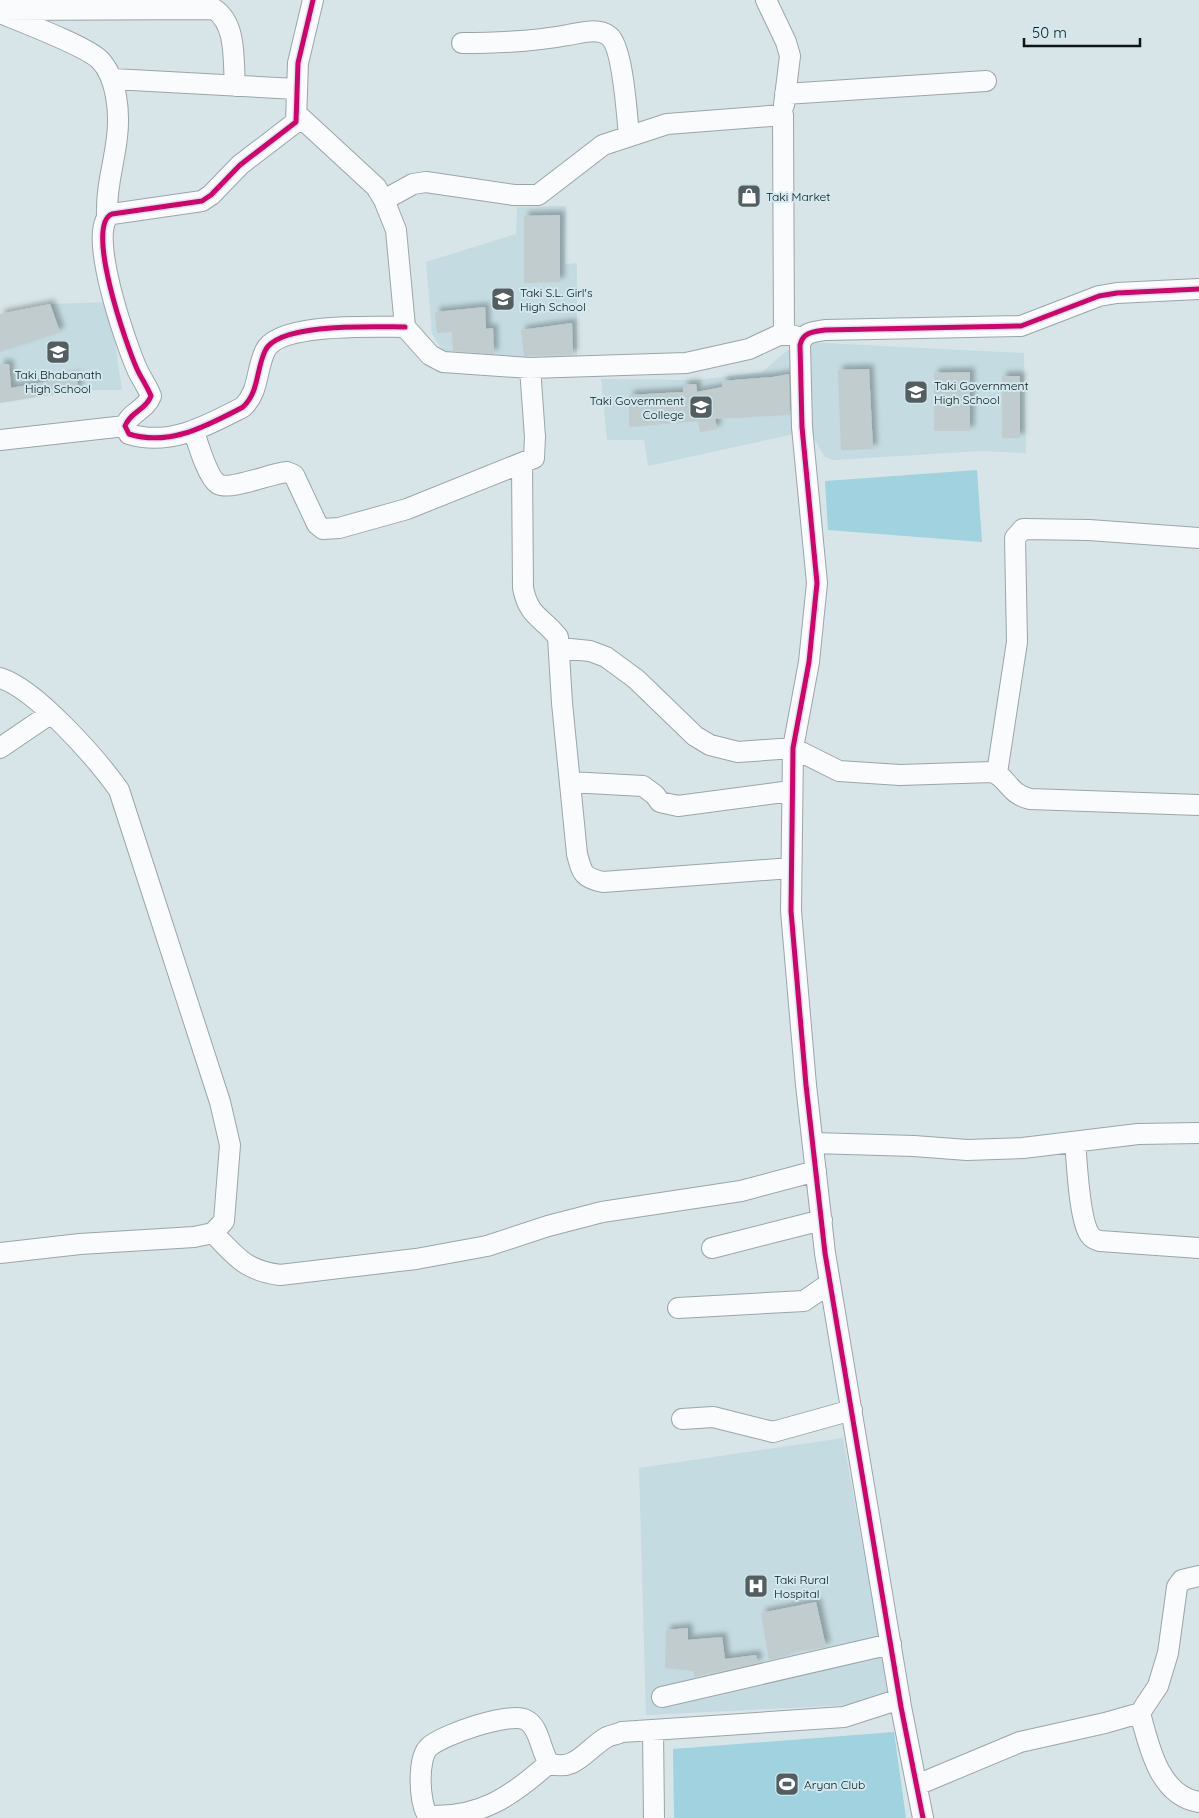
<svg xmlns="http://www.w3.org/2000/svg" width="1199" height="1818" viewBox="0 0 1199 1818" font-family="Quicksand,sans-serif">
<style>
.built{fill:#c3dbe1}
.green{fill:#a0d2df}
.building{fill:#c1ccce;filter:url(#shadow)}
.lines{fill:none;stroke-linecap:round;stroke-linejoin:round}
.minor-casing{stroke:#9ba5a7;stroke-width:22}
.minor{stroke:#f9fbfc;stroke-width:20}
.cycleway-casing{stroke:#d1e9ef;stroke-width:8}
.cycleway{stroke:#d6006c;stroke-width:5}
.labels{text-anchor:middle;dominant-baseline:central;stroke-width:4;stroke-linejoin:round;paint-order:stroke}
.poi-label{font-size:12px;fill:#0d1517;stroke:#d1e9ef;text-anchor:start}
</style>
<defs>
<filter id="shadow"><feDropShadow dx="4.5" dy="-4.5" stdDeviation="2.5" flood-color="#0004"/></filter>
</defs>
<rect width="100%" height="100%" fill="#d8e5e8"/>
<path class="built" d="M566,206L565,264L577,263V362L449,360L432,334L426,262L516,234L517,207Z
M109,302L122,390H79L0,403V314L50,304Z
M803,342L1024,353L1026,453L981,451L834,460L825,457L809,431Z
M795,344L799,433L648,466L644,440H607L601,379L697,380L762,372Z
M843,1438L891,1703L646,1715L639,1468Z"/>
<path class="green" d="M977,470L982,542L828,530L825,481Z
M894,1732L906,1818H674L673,1749Z"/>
<path class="building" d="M560,215V282L524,283V216Z
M50,304L60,332L0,352V314Z
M485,307L486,329L493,328L494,354L453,351L452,332L437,333L435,312Z
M572,323L573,355L524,356L521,330Z
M0,364H9L11,388L76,376L79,390L0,403Z
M869,369L873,449L841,450L838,370Z
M970,372V431H934V373Z
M789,374L790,415L715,419L717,429L700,432L698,421L629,427V395L683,392V385L696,384L697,392L722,387V381L773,377Z
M1002,376H1020V438H1002Z
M816,1602L826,1647L789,1653V1655L769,1660L761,1613Z
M688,1628V1640L722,1637L725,1659L756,1655L758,1663L694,1677V1671L665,1668L666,1630Z"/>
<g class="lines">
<g class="minor-casing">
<path id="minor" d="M313,0L298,63L296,122L240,165L211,195L202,201L112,214C84,225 127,347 137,369C141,378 147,386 151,396C146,410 130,412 125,426L129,434C170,447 208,425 243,407C259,392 256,370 265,351C278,322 376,327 405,327
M766,0L786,42L790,56L784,105
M0,10L214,9C237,24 233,60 235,86
M0,13C22,22 86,46 100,60C117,78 120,113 117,137C114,165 106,186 107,216
M462,43C498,43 533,42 568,35C581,33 598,27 609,36C623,47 627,116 629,136
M113,79L297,89
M785,94L986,81
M298,115L376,187L384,200L396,230L405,327L430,355L443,362L530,368L686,363L749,349L779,335H791L802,338
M384,200L413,184L426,182L514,195H538L603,145L667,124L783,115L784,334
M194,432C198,444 208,478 218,484C230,491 272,473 287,472L294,475L317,524L323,529L339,528L407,509L534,458L535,437L530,368
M0,440L125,426
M522,464L523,588C529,617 541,616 558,637L562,703L577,854C582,873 583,878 603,882L791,868
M560,648L590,651L606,657L636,679L695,736L710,745L738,752L793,748L839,771L900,775L992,772C1007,776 1008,794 1030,799L1199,805
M0,678C35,688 97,759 119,790L220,1102L230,1145L224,1221L213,1233L194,1237L80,1244L0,1253
M0,748L50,714
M997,773L1017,642L1015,538L1023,529L1089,530L1199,538
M570,782L643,786L655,795L660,802L678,806L791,791
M1075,1142C1077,1162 1079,1220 1090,1235C1092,1238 1096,1240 1100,1241L1199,1248
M814,1143L914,1146L967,1150L1023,1148L1138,1134L1199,1133
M213,1233C237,1257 244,1270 280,1275L416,1259L487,1246L548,1226L602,1212L741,1191L816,1171
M712,1248L822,1220
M678,1308L804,1301L830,1283
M682,1419L713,1417L773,1432L852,1410
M662,1697L891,1644
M1140,1713C1149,1746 1159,1796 1199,1802
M653,1730L654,1818
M549,1763C512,1796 481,1818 428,1816C419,1803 417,1758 429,1747C442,1735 510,1711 526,1720C540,1727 540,1750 549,1763C575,1773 586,1749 607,1737C612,1735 618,1734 622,1732L844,1717L900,1699
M917,1785L1020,1742L1105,1723L1140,1713L1158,1686L1168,1653L1177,1587L1182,1580L1199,1576
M923,1818L901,1707L825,1253L806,1085L791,911L793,748L809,662L817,583L802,427L800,345C803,332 813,332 825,330L1021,326L1099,296L1117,293L1199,289"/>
</g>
<use href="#minor" class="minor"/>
<g class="cycleway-casing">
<path id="cycleway" d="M313,0L298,63L296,122L240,165L211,195L202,201L112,214C84,225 127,347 137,369C141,378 147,386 151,396C146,410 130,412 125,426L129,434C170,447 208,425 243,407C259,392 256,370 265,351C278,322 376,327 405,327
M923,1818L901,1707L825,1253L806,1085L791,911L793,748L809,662L817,583L802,427L800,345C803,332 813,332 825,330L1021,326L1099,296L1117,293L1199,289"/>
</g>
<use href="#cycleway" class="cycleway"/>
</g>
<defs>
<g id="shop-square" transform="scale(1.25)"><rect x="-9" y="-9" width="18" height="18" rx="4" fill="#545e60" stroke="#d1e9ef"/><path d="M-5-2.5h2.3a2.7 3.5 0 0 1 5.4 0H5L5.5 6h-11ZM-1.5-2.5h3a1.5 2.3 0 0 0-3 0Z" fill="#fff"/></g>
<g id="school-square" transform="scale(1.25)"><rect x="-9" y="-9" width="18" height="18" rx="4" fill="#545e60" stroke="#d1e9ef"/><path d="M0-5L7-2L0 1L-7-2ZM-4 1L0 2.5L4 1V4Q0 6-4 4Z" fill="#fff"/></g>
<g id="university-square" transform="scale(1.25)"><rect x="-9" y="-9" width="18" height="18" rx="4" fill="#545e60" stroke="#d1e9ef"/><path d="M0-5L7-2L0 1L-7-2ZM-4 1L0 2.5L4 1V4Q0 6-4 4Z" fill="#fff"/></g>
<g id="hospital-square" transform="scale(1.25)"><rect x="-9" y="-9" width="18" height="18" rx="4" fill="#545e60" stroke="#d1e9ef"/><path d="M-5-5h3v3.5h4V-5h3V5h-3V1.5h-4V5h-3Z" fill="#fff"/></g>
<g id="stadium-square" transform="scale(1.25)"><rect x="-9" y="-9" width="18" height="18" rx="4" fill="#545e60" stroke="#d1e9ef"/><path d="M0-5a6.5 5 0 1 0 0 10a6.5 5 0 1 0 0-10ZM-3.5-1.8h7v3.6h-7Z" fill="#fff"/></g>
</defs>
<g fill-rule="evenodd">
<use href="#shop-square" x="749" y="196"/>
<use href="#school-square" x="503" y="299"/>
<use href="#school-square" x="58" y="352"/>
<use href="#school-square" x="916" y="392"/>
<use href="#university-square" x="701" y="407"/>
<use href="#hospital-square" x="756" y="1586"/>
<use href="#stadium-square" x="787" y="1784"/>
</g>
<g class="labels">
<g class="poi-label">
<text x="766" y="196">Taki Market</text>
<text x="520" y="292">Taki S.L. Girl's<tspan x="520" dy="14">High School</tspan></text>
<text x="58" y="374" text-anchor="middle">Taki Bhabanath<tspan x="58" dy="14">High School</tspan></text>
<text x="934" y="385">Taki Government<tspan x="934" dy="14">High School</tspan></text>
<text x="684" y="400" text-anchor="end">Taki Government<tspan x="684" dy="14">College</tspan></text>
<text x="774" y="1579">Taki Rural<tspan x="774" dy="14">Hospital</tspan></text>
<text x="804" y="1784">Aryan Club</text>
</g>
</g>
<path d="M1024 38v8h116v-8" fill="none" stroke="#0d1517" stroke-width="2.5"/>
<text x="1032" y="38" font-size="15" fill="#0d1517" stroke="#d1e9ef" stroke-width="4" paint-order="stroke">50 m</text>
</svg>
